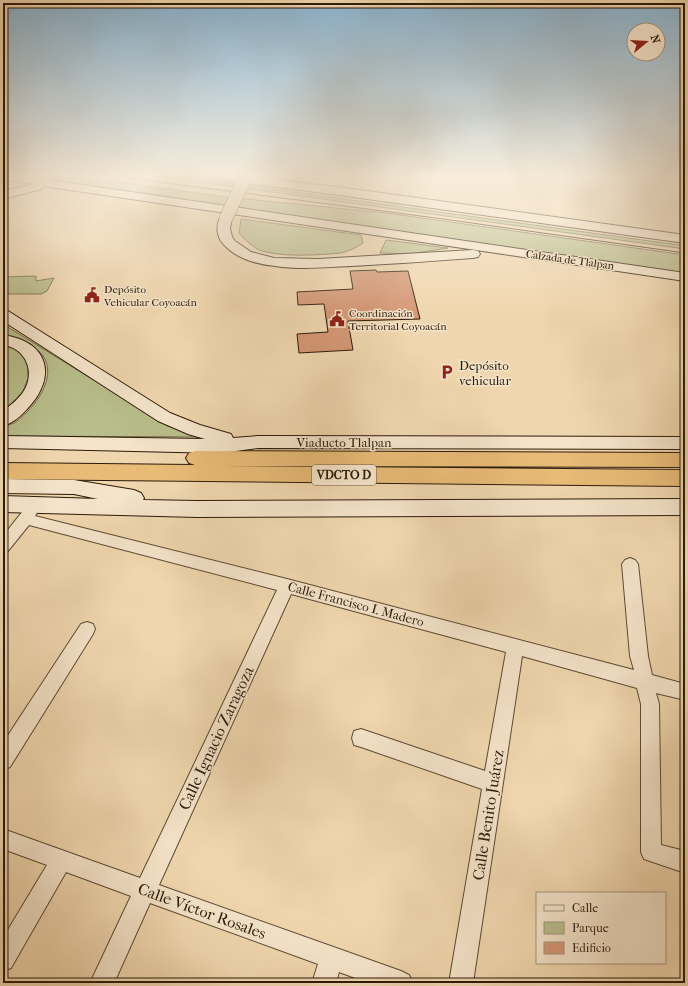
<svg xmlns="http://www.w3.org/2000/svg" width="688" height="986" viewBox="0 0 688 986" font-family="'IM FELL French Canon',serif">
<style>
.green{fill:#b8be8b;stroke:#726c4a}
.building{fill:#d59876;stroke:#2b1b0a}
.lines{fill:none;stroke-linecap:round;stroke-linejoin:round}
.street-casing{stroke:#5c4a33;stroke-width:2}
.secondary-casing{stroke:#2b1b0a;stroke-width:2}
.highway-casing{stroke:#2b1b0a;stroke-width:2}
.street{fill:#f5e4ca;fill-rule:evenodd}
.secondary{fill:#f5e4ca;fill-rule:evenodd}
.highway{fill:#e8bb77;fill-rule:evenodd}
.tram{stroke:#2b1b0a;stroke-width:1}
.secondary-bridge-casing{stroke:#2b1b0a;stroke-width:14;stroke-linecap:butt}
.secondary-bridge{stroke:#f5e4ca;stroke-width:13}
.labels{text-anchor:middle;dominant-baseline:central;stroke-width:3;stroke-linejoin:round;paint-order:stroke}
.far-street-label{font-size:11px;fill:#2b1b0a;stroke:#f5e4ca}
.far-poi-label{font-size:11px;fill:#2b1b0a;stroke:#f5e4ca;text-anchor:start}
.shield{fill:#f5e4ca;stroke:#685744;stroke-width:1}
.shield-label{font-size:12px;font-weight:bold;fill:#2b1b0a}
.poi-label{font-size:13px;fill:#2b1b0a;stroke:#f5e4ca;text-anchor:start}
.street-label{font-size:13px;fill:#2b1b0a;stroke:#f5e4ca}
.near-street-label{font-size:16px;fill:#2b1b0a;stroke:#f5e4ca}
</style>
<rect width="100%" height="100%" fill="#f0d6ae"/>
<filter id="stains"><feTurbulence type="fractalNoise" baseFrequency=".005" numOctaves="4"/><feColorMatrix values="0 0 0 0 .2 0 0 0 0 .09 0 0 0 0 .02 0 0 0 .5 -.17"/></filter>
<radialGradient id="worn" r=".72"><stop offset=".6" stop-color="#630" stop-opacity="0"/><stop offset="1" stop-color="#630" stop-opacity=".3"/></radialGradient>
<path class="green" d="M57,176H72L226,197L386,213L685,255V273L50,180Z
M156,176H177L679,245L685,246V249Z
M241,219L361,235L363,243C356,248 349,251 341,253C321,255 285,257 266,252C255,250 246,241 239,233Z
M386,240L448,248L409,254L380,253Z
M36,276V281L54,278L47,291L41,294H3V277Z
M3,324L168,426L210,437L3,436V427C7,425 14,424 17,421C34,408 58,378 43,356C36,346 15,338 3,335Z
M3,346L15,348L27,361L28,378L21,397L3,414Z"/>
<path class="building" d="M376,270L377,272L408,271L420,319L348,321L353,350L299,353L297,334L328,332L324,304L298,305L297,292L353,289L350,271Z"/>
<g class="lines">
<g class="street-casing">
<path id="street" d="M31,506L36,507L38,511L35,516L287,579L634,670L630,656L622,564L625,560L630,558L635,560L638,564L648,656L652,675L685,684V700L656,693L659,704L661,845L685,851V873L644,859L641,852V704L637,688L522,656L473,983H449L482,789L361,747L354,745L352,738L354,731L361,729L485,771L506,652L291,594L159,885L401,971L409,975L413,983H369L339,972L336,983H312L318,964L150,903L114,983H90L131,896L66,872L11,968L3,971V938L47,865L3,849V829L140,878L277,590L29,525L8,551L3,553V536L26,507Z
M87,622L93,624L95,629L93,634L10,767L3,770V743L81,624Z"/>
</g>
<g class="secondary-casing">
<path id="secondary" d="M3,176H21L685,273V281L43,186L42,189L3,199V191L34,184L3,179Z
M211,176H241L338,187L685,235V243L338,195L217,179L213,178Z
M226,214L230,215L232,218L230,228L232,237L235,241L251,252L274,258L318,259L473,250L478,251L480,254L478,257L473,258C432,261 392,264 351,266C326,267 300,270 275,266C256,264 233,258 221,241C216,233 216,223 222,215Z
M3,309L8,311L170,413L200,425L231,434L233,438L258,436L685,437V449L258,448L221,453L3,448V436L205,439L188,434L158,421L3,321Z
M3,335C48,341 58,376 28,408C21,416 13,423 3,426V411C11,405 20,398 25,389C35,370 25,348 3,345Z
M3,479L74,480L134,490L141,493L144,498L143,500L197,501L685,499V515L197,517L3,512V496L98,499L74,494L3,493Z"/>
</g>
<g class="highway-casing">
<path id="highway" d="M196,451L685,453V467L224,466L685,470V486L3,479V463L195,465L189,463L186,458L189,453Z"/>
</g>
<use href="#street" class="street"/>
<use href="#secondary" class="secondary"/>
<use href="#highway" class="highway"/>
<path class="tram" d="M113,176L436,218L685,253"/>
<g class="secondary-bridge-casing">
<path id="secondary-bridge" d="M226,218L246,176"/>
</g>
<use href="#secondary-bridge" class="secondary-bridge"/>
</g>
<linearGradient id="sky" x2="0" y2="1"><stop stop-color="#8ab5d3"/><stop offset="0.56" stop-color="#f8eddb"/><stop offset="1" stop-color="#f8eddb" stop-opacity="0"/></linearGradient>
<rect width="688" height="314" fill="url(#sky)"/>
<defs>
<g id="civic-bare" transform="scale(1.2)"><path d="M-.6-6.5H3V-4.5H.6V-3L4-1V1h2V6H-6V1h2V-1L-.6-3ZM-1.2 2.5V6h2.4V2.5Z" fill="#8f2418" stroke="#f5e4ca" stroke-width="2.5" paint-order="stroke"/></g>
<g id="parking-bare" transform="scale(1.2)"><path d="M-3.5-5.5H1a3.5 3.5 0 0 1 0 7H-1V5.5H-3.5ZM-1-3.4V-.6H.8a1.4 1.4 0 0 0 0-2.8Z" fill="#8f2418" stroke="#f5e4ca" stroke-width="2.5" paint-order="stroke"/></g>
</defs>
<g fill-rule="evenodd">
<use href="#civic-bare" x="92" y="295"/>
<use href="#civic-bare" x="337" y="319"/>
<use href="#parking-bare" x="447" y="372"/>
</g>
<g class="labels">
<g class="far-street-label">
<text transform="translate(570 260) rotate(8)">Calzada de Tlalpan</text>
</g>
<g class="far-poi-label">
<text x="104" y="289">Depósito<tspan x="104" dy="13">Vehicular Coyoacán</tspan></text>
<text x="349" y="313">Coordinación<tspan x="349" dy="13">Territorial Coyoacán</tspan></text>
</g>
<rect class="shield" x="312" y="465" width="64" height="20" rx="3"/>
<g class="shield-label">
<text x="344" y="475">VDCTO D</text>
</g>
<g class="poi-label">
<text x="459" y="365">Depósito<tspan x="459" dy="15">vehicular</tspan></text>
</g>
<g class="street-label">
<text x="344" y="442">Viaducto Tlalpan</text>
<text transform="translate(356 604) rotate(15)">Calle Francisco I. Madero</text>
</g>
<g class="near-street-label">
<text transform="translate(216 738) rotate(-65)">Calle Ignacio Zaragoza</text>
<text transform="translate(488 815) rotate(-81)">Calle Benito Juárez</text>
<text transform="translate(202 911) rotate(20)">Calle Víctor Rosales</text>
</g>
</g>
<rect width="688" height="986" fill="none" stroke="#f0d6ae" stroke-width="16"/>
<rect x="4" y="4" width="680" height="978" fill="none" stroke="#2b1b0a" stroke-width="2"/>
<rect x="8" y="8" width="672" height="970" fill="none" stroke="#2b1b0a"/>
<rect x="536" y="892" width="130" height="72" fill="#f5e4ca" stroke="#a4947d"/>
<rect x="544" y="905" width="20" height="6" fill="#f5e4ca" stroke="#a4947d"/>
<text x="572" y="912" font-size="12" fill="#2b1b0a">Calle</text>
<rect x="544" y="922" width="20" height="12" fill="#b8be8b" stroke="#a4947d"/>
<text x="572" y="932" font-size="12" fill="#2b1b0a">Parque</text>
<rect x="544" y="942" width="20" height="12" fill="#d59876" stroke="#a4947d"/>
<text x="572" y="952" font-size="12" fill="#2b1b0a">Edificio</text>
<g transform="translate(646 42) rotate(72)"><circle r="19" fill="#f5e4ca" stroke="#a4947d"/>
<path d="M0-3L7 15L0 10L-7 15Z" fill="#8f2418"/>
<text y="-6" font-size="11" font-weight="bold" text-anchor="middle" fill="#2b1b0a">N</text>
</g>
<rect width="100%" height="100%" filter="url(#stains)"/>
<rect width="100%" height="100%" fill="url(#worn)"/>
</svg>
